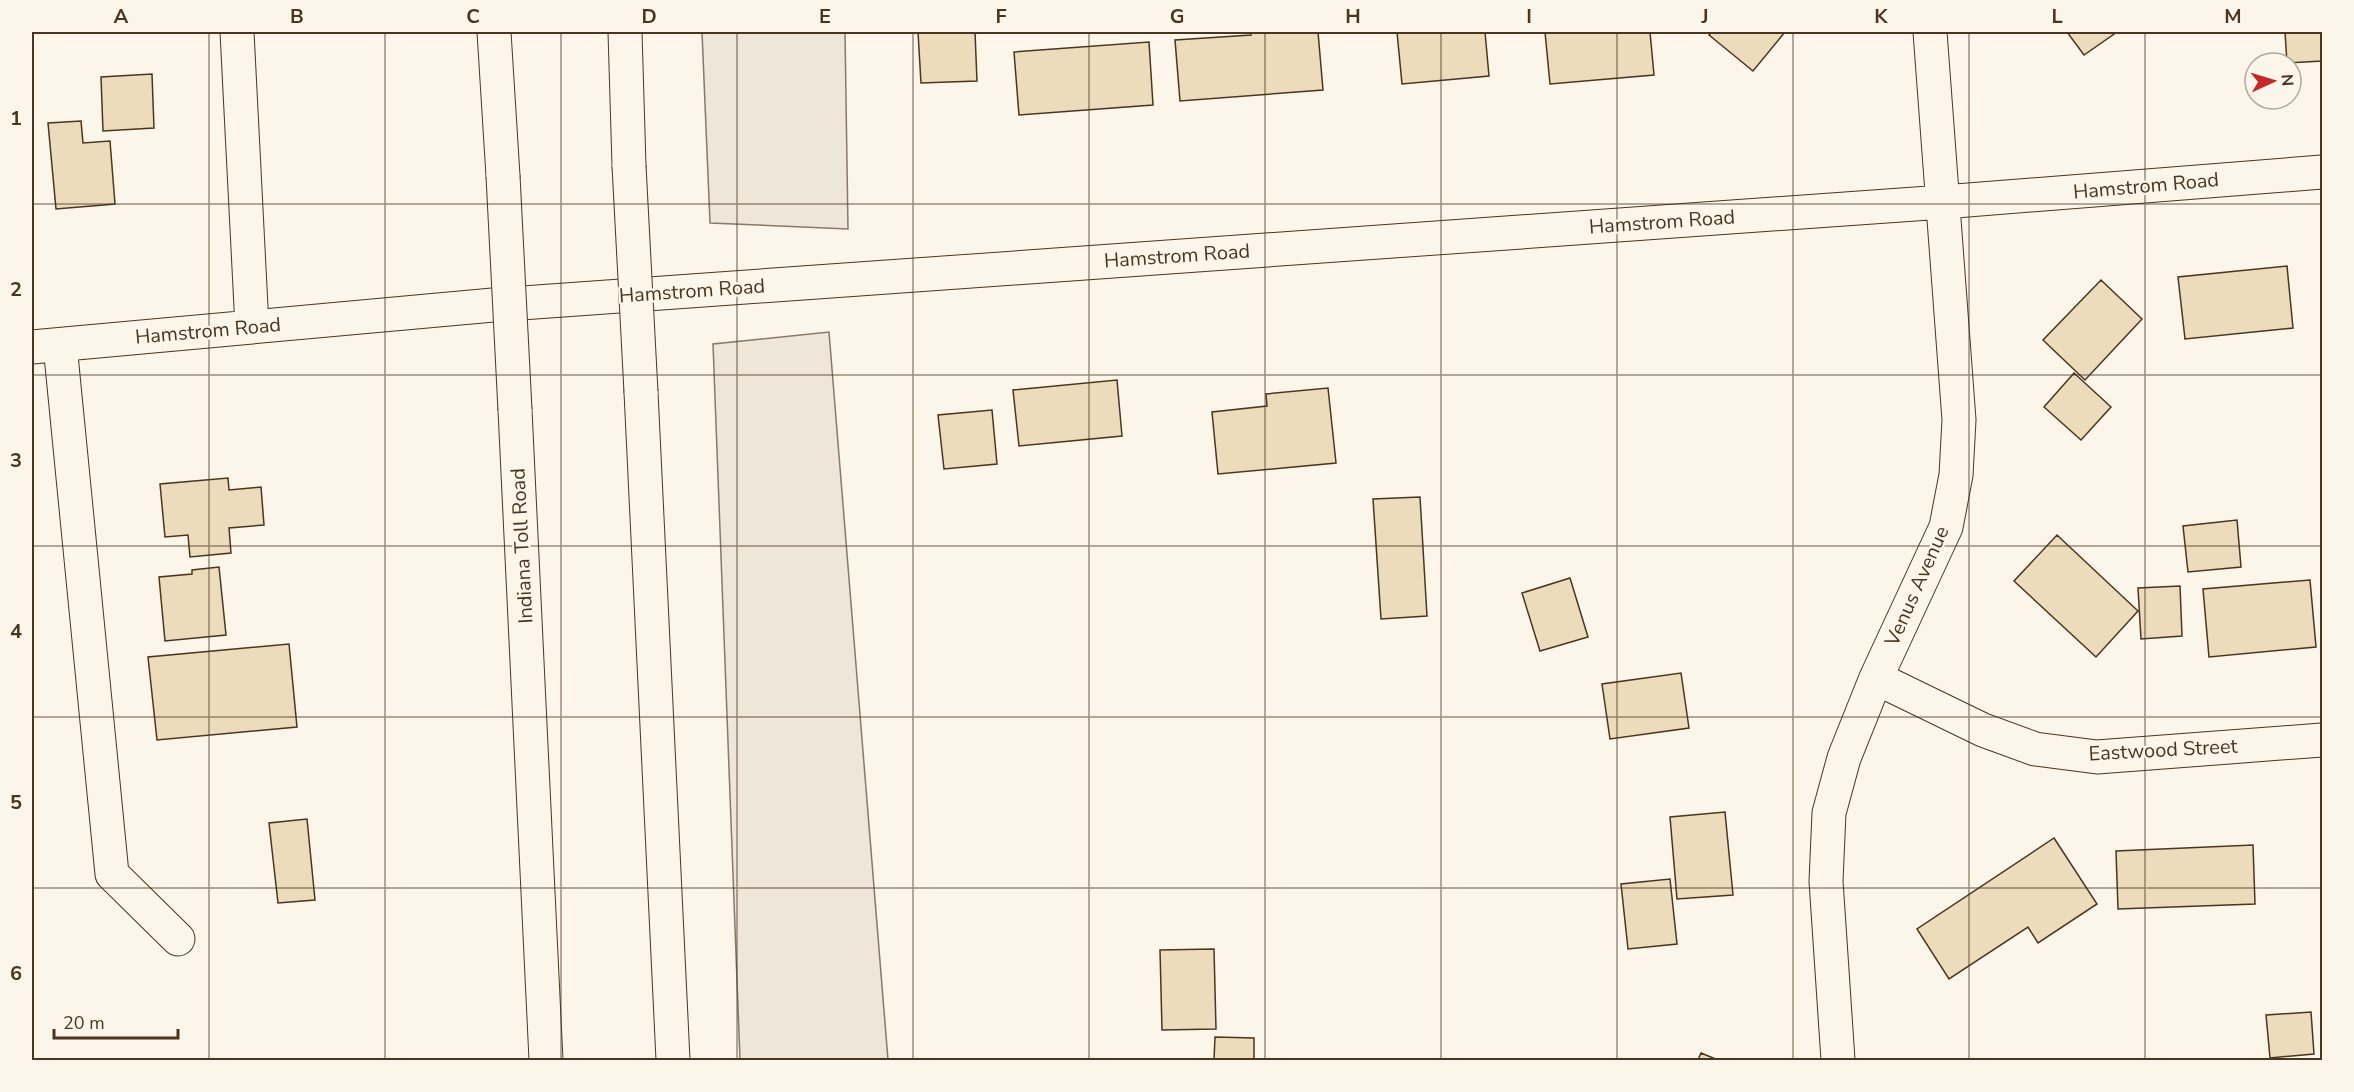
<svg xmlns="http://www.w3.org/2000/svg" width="2354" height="1092" viewBox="0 0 2354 1092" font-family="'Nunito Sans',sans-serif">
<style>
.green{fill:#ede6d9;stroke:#887966;stroke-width:1.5}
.building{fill:#ecdcbc;stroke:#4a3520;stroke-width:1.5}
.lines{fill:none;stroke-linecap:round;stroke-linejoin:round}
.minor-casing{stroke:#4a3520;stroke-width:35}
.highway-casing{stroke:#4a3520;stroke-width:35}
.minor{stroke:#fbf6e9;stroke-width:33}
.highway{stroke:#fbf6e9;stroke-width:33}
.highway-bridge-casing{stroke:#4a3520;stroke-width:35;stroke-linecap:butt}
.highway-bridge{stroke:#fbf6e9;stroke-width:33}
.grid{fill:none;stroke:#4a3520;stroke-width:1.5;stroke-opacity:0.55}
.labels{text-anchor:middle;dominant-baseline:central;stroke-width:4.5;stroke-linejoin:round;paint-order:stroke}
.street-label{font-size:20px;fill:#4a3520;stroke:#fbf6e9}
.neatline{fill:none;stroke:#4a3520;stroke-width:2}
.grid-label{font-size:20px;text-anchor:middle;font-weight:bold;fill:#4a3520}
</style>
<rect width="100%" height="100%" fill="#fbf6e9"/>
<path class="green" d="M702,32H845L848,229L710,223Z
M829,332L888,1060H740L713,344Z"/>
<path class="building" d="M918,32H975L977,81L921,83Z
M1251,32H1318L1323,90L1180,101L1175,40L1251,35Z
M1397,32H1485L1489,76L1402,84Z
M1545,32H1650L1654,75L1550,84Z
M1712,32H1785L1753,71L1709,35Z
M2067,32H2117L2084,55Z
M2285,32H2322V61L2287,63Z
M1149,42L1153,105L1019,115L1014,52Z
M152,74L154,128L103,131L101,77Z
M81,121L83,143L110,141L115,204L56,209L48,123Z
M2287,266L2293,328L2185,339L2178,277Z
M2101,280L2142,319L2085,380L2043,340Z
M2074,373L2111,407L2081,440L2044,407Z
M1117,380L1122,436L1019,446L1013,390Z
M1328,388L1336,463L1218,474L1212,412L1267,406L1266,394Z
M992,410L997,464L944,469L938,415Z
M228,478L229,490L261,487L264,525L229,528L231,553L190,557L188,535L165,537L160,484Z
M1420,497L1427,616L1381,619L1373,499Z
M2237,520L2241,567L2188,572L2183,526Z
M2057,535L2138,611L2096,657L2014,581Z
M219,567L226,635L165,641L159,577L192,574V570Z
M1570,578L1588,637L1540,651L1522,593Z
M2310,580L2316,647L2209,657L2203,589Z
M2180,586L2182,636L2141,639L2138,588Z
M289,644L297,727L157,740L148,657Z
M1681,673L1689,728L1610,739L1602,684Z
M1725,812L1733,895L1677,899L1670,817Z
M307,819L315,900L278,903L269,823Z
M2054,838L2097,904L2038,943L2028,927L1949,979L1917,929Z
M2253,845L2255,904L2118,909L2116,851Z
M1670,879L1677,944L1628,949L1621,884Z
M1214,949L1216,1029L1162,1030L1160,950Z
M2311,1012L2314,1054L2270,1058L2266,1015Z
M1215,1037L1254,1038V1060H1214Z
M1701,1053L1718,1060H1698Z"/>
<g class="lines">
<g class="minor-casing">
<path id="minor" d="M237,32L252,327
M60,345L112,874L178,939
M32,347L493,305L1943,202L2322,172
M1876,678L1983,730L2035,749L2097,757L2322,740
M1838,1060L1826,881L1829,813L1844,758L1876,678L1946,527L1956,475L1959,420L1930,32"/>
</g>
<g class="highway-casing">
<path id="highway" d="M494,32L503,176
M625,32L629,166
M641,392L673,1060
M515,410L546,1060"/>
</g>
<use href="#minor" class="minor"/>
<use href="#highway" class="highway"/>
<g class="highway-bridge-casing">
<path id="highway-bridge" d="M629,166L641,392
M503,176L515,410"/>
</g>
<use href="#highway-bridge" class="highway-bridge"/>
</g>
<path class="grid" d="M209,32V1060M385,32V1060M561,32V1060M737,32V1060M913,32V1060M1089,32V1060M1265,32V1060M1441,32V1060M1617,32V1060M1793,32V1060M1969,32V1060M2145,32V1060M32,204H2322M32,375H2322M32,546H2322M32,717H2322M32,888H2322"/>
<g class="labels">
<g class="street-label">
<text transform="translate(2146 186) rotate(-5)">Hamstrom Road</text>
<text transform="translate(1662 222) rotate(-4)">Hamstrom Road</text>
<text transform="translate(1177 256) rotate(-4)">Hamstrom Road</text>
<text transform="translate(692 291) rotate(-4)">Hamstrom Road</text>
<text transform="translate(208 331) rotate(-5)">Hamstrom Road</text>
<text transform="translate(522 546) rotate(-93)">Indiana Toll Road</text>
<text transform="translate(1917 586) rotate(-66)">Venus Avenue</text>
<text transform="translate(2163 750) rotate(-3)">Eastwood Street</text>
</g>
</g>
<rect width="2354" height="1092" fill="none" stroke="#fbf6e9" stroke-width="66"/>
<g transform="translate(2273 81) rotate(86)"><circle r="28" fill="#fbf6e9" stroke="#b4a999" stroke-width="1.5"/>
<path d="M0-4.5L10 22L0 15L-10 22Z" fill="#c62828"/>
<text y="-9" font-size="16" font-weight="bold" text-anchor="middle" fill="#4a3520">N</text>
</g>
<path d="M54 1029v9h124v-9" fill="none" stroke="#4a3520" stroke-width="3"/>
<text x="63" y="1029" font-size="18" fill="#4a3520" stroke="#fbf6e9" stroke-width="4.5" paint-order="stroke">20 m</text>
<rect x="33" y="33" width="2288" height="1026" class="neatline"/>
<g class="grid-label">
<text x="121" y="23">A</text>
<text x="297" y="23">B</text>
<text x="473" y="23">C</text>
<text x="649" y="23">D</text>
<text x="825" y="23">E</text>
<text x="1001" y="23">F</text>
<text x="1177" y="23">G</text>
<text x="1353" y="23">H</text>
<text x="1529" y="23">I</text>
<text x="1705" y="23">J</text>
<text x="1881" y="23">K</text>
<text x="2057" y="23">L</text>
<text x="2233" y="23">M</text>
<text x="16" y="125">1</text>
<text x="16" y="296">2</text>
<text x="16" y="467">3</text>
<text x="16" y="638">4</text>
<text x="16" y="809">5</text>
<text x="16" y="980">6</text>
</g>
</svg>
